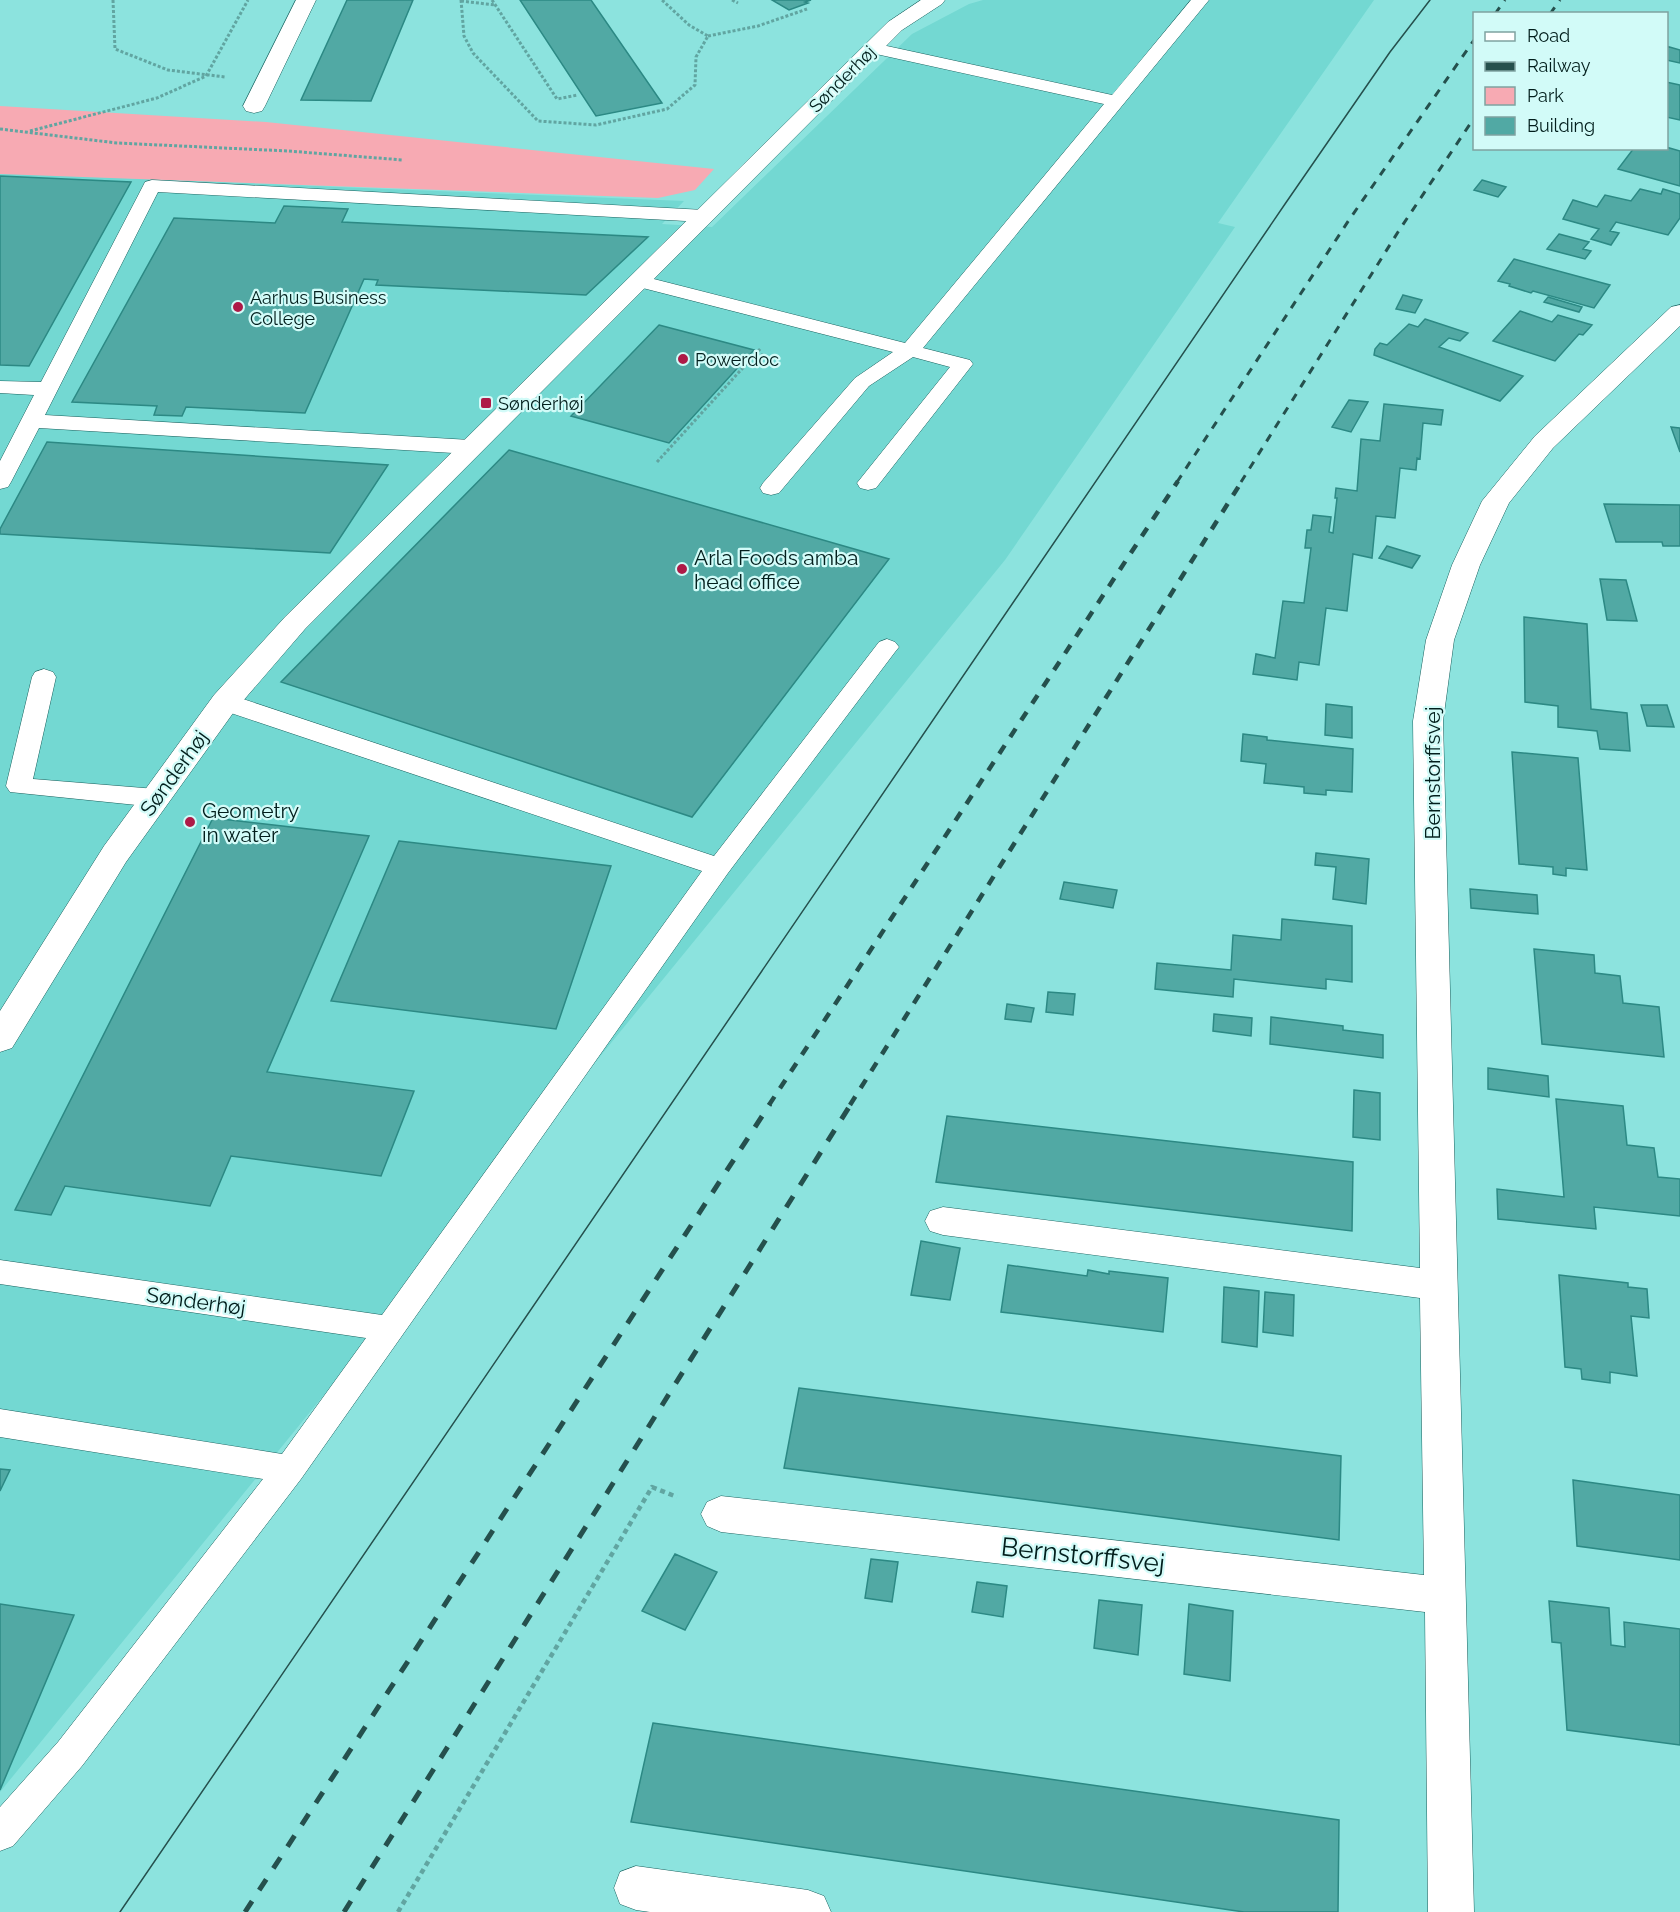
<svg xmlns="http://www.w3.org/2000/svg" width="1680" height="1912" viewBox="0 0 1680 1912" font-family="Raleway,sans-serif">
<style>
.built{fill:#73d8d2}
.green{fill:#f7aab3}
.building{fill:#51a9a4;stroke:#2c8984;stroke-width:1.5}
.lines{fill:none;stroke-linecap:round;stroke-linejoin:round}
.service-casing{stroke:#19605d;stroke-width:1}
.minor-casing{stroke:#19605d;stroke-width:1}
.path-far1{stroke:#61a5a1;stroke-width:3;stroke-dasharray:3 2;stroke-linecap:butt}
.path{stroke:#61a5a1;stroke-width:4.5;stroke-dasharray:5 4;stroke-linecap:butt}
.service{fill:#fff;fill-rule:evenodd}
.minor{fill:#fff;fill-rule:evenodd}
.tram{stroke:#25504d;stroke-width:1.5}
.rail-far2{stroke:#25504d;stroke-width:3;stroke-dasharray:8 8;stroke-linecap:butt}
.rail-far1{stroke:#25504d;stroke-width:4.5;stroke-dasharray:10 10;stroke-linecap:butt}
.rail{stroke:#25504d;stroke-width:5;stroke-dasharray:13 13;stroke-linecap:butt}
.poi-dot{fill:#ae1a47;stroke:#d2fbf8;stroke-width:2}
.labels{text-anchor:middle;dominant-baseline:central;stroke-width:4.5;stroke-linejoin:round;paint-order:stroke}
.far-street-label{font-size:18px;fill:#021e1c;stroke:#d2fbf8}
.far-poi-label{font-size:18px;fill:#021e1c;stroke:#d2fbf8;text-anchor:start}
.poi-label{font-size:21px;fill:#021e1c;stroke:#d2fbf8;text-anchor:start}
.street-label{font-size:21px;fill:#021e1c;stroke:#d2fbf8}
.near-street-label{font-size:26px;fill:#021e1c;stroke:#d2fbf8}
</style>
<rect width="100%" height="100%" fill="#8ce3de"/>
<path class="built" d="M983,0H1374L1218,223L1235,227L1005,560L0,1792V173L684,201L662,224L712,227L912,34L969,4Z"/>
<path class="green" d="M0,106L266,122L714,169L695,190L658,198L0,174Z"/>
<path class="building" d="M347,0H413L371,101L301,100Z
M520,0H591L662,103L596,116Z
M772,0H811L805,2L808,3L789,10Z
M1666,46L1680,50V63L1666,60Z
M1666,82L1680,85V120L1666,117Z
M1666,147L1680,151V186L1618,169L1634,148Z
M0,176L131,182L29,366L0,365Z
M1482,180L1506,187L1498,197L1474,190Z
M1640,189L1661,194L1663,189L1680,194V218L1668,235L1616,222L1610,231L1619,233L1611,245L1591,239L1599,229L1563,219L1573,200L1597,207L1605,195L1631,201Z
M284,206L348,209L342,222L648,237L586,295L376,285L378,280L364,279L305,413L186,407L182,416L154,415L157,406L72,402L174,218L275,223Z
M1559,234L1589,242L1583,249L1591,251L1585,259L1547,249Z
M1514,259L1610,285L1594,308L1533,291L1531,293L1509,286L1510,284L1498,281Z
M1403,295L1422,300L1415,313L1396,309Z
M1548,297L1582,307L1579,312L1544,302Z
M1520,311L1552,322L1558,315L1592,325L1583,335L1579,334L1555,361L1493,341Z
M1425,319L1468,333L1460,341L1449,338L1439,347L1523,376L1500,401L1374,355L1375,349L1380,343L1387,345L1409,324L1418,327Z
M659,325L754,350L669,443L571,416Z
M1349,400L1368,402L1351,432L1332,427Z
M1384,404L1443,410L1441,425L1423,423L1420,459L1417,458L1416,470L1400,468L1395,518L1376,516L1372,558L1353,554L1347,611L1326,608L1319,665L1299,662L1297,680L1253,674L1256,654L1275,658L1283,601L1304,603L1311,548H1305L1307,530H1311L1313,515L1331,517L1329,532L1333,533L1337,498H1335L1336,488L1357,491L1361,439L1380,441Z
M1671,427L1680,428V452Z
M47,442L388,465L330,553L0,534V529Z
M509,450L889,559L692,817L281,682Z
M1604,504L1680,505V546H1663L1662,542H1616Z
M1387,546L1420,556L1412,568L1379,558Z
M1600,579L1626,580L1637,621L1607,620Z
M1524,617L1587,624L1591,709L1627,713L1630,751L1600,749L1597,731L1558,727V706L1525,702Z
M1326,704L1352,707V738L1325,735Z
M1641,705H1667L1674,727L1647,726Z
M1243,734L1267,737V740L1353,749L1352,792L1326,790V795L1304,793V787L1264,783L1266,764L1241,761Z
M1512,752L1578,758L1587,870L1566,868V876L1553,874V867L1519,864Z
M213,818L369,836L267,1072L414,1091L381,1176L231,1156L210,1206L65,1186L51,1215L15,1210Z
M399,841L611,866L556,1029L331,1001Z
M1316,853L1369,859L1366,904L1333,899L1336,867L1315,865Z
M1064,882L1117,890L1113,908L1060,899Z
M1470,889L1537,895L1538,914L1471,908Z
M1282,919L1352,926V982L1326,979V989L1234,979L1233,997L1155,989L1157,963L1231,970L1233,935L1281,940Z
M1534,949L1594,955L1595,973L1620,976L1623,1003L1659,1007L1664,1057L1542,1044Z
M1048,992L1075,994L1073,1015L1046,1012Z
M1007,1004L1034,1008L1031,1022L1005,1019Z
M1214,1014L1252,1018L1251,1036L1213,1031Z
M1271,1017L1343,1026V1030L1383,1035V1058L1270,1044Z
M1488,1068L1548,1076L1549,1097L1488,1089Z
M1354,1090L1380,1093V1140L1353,1137Z
M1556,1099L1623,1106L1627,1145L1654,1148L1658,1177L1680,1179V1216L1594,1207L1596,1229L1498,1219L1497,1189L1564,1197Z
M947,1116L1353,1162L1352,1231L936,1182Z
M921,1241L960,1248L950,1300L911,1295Z
M1008,1265L1087,1276L1088,1270L1109,1274V1271L1168,1278L1163,1332L1001,1312Z
M1559,1275L1628,1283V1287L1647,1289L1649,1318L1631,1316L1637,1376L1610,1372V1383L1582,1379L1581,1369L1565,1367Z
M1224,1287L1259,1291L1257,1347L1222,1342Z
M1265,1292L1294,1295L1293,1336L1263,1332Z
M799,1388L1341,1456L1339,1540L784,1468Z
M0,1469L10,1470L0,1491Z
M1573,1480L1680,1495V1560L1577,1546Z
M675,1554L717,1572L685,1630L642,1611Z
M871,1559L898,1562L892,1602L865,1598Z
M977,1582L1007,1586L1003,1617L972,1612Z
M1099,1600L1142,1605L1138,1655L1094,1648Z
M1549,1601L1609,1608L1611,1645L1625,1647L1624,1622L1680,1629V1745L1567,1730L1561,1643L1552,1642Z
M0,1604L74,1615L0,1790Z
M1189,1604L1233,1611L1230,1681L1184,1674Z
M653,1723L1339,1820L1338,1912H1244L631,1822Z"/>
<g class="lines">
<g class="service-casing">
<path id="service" d="M1191,0H1209L923,348L970,360L973,364L876,488L868,490L860,488L857,483L950,367L913,357L869,386L779,493L771,495L763,493L760,488L763,483L855,378L893,352L631,285L628,281L631,277L638,275L905,343L1104,104L867,52L864,48L867,44L873,43L1112,95Z
M152,180L704,210L711,212L714,216L711,220L704,222L158,192L45,415L470,440L478,442L481,447L478,452L470,454L39,428L11,482L8,487L0,489V461L34,395L0,393V381L41,382L143,186L145,182Z
M887,639L895,642L899,647L895,652L728,873L301,1479L82,1766L13,1846L0,1851V1807L58,1742L263,1479L0,1437V1409L282,1454L366,1338L0,1284V1260L382,1315L702,871L216,708L213,702L216,696L225,694L234,696L714,856L879,642Z
M44,669L53,672L56,677L33,779L156,789L165,792L169,798L165,804L156,807L10,792L6,786L32,677L35,672Z"/>
</g>
<g class="minor-casing">
<path id="minor" d="M296,0H316L265,106L262,111L254,113L246,111L243,106Z
M921,0H945L942,4L902,30L305,629L236,709L126,862L12,1048L0,1052V1011L104,846L214,695L285,617L888,22Z
M1680,305V326L1553,448L1509,503L1480,565L1454,640L1443,721L1474,1912H1428L1425,1612L721,1532L707,1526L701,1514L707,1502L721,1496L1424,1575L1420,1298L943,1235L930,1231L925,1221L930,1211L943,1207L1420,1268L1413,721L1426,640L1452,565L1482,501L1535,436L1671,307Z
M636,1866L808,1890L824,1896L831,1912H650L636,1910L620,1904L614,1888L620,1872Z"/>
</g>
<path class="path-far1" d="M113,0L115,49L168,70L225,77
M461,0L464,36L473,53L538,121L596,125L667,109L695,85L696,57L708,36L689,25L662,0
M492,0L557,99L578,95
M732,0L738,3
M461,1L495,5
M708,36L758,26L807,9
M0,129L117,143L288,151L403,160
M30,131L157,98L206,76L248,0
M756,353L765,356
M657,462L761,348"/>
<path class="path" d="M398,1912L652,1487L677,1497"/>
<use href="#service" class="service"/>
<use href="#minor" class="minor"/>
<path class="tram" d="M120,1912L1285,204L1390,52L1430,0"/>
<path class="rail-far2" d="M1495,14L1505,0
M1550,14L1560,0
M1177,482L1349,220L1474,40
M1241,482L1398,232L1474,118"/>
<path class="rail-far1" d="M769,1105L1178,481
M850,1105L1242,481"/>
<path class="rail" d="M245,1912L770,1104
M344,1912L851,1104"/>
</g>
<g class="poi-dot">
<circle cx="238" cy="307" r="6"/>
<circle cx="683" cy="359" r="6"/>
<rect x="480" y="397" width="12" height="12" rx="3"/>
<circle cx="682" cy="569" r="6"/>
<circle cx="190" cy="822" r="6"/>
</g>
<g class="labels">
<g class="far-street-label">
<text transform="translate(842 79) rotate(-45)">Sønderhøj</text>
</g>
<g class="far-poi-label">
<text x="250" y="297">Aarhus Business<tspan x="250" dy="21">College</tspan></text>
<text x="695" y="359">Powerdoc</text>
<text x="498" y="403">Sønderhøj</text>
</g>
<g class="poi-label">
<text x="694" y="557">Arla Foods amba<tspan x="694" dy="24">head office</tspan></text>
<text x="202" y="810">Geometry<tspan x="202" dy="24">in water</tspan></text>
</g>
<g class="street-label">
<text transform="translate(174 773) rotate(-54)">Sønderhøj</text>
<text transform="translate(1432 773) rotate(-90)">Bernstorffsvej</text>
<text transform="translate(196 1301) rotate(8)">Sønderhøj</text>
</g>
<g class="near-street-label">
<text transform="translate(1083 1555) rotate(6)">Bernstorffsvej</text>
</g>
</g>
<rect x="1473" y="12" width="195" height="138" fill="#d2fbf8" stroke="#7fa3a0" stroke-width="1.5"/>
<rect x="1485" y="32" width="30" height="9" fill="#ffffff" stroke="#7fa3a0" stroke-width="1.5"/>
<text x="1527" y="42" font-size="18" fill="#021e1c">Road</text>
<rect x="1485" y="62" width="30" height="9" fill="#25504d" stroke="#7fa3a0" stroke-width="1.5"/>
<text x="1527" y="72" font-size="18" fill="#021e1c">Railway</text>
<rect x="1485" y="87" width="30" height="18" fill="#f7aab3" stroke="#7fa3a0" stroke-width="1.5"/>
<text x="1527" y="102" font-size="18" fill="#021e1c">Park</text>
<rect x="1485" y="117" width="30" height="18" fill="#51a9a4" stroke="#7fa3a0" stroke-width="1.5"/>
<text x="1527" y="132" font-size="18" fill="#021e1c">Building</text>
</svg>
